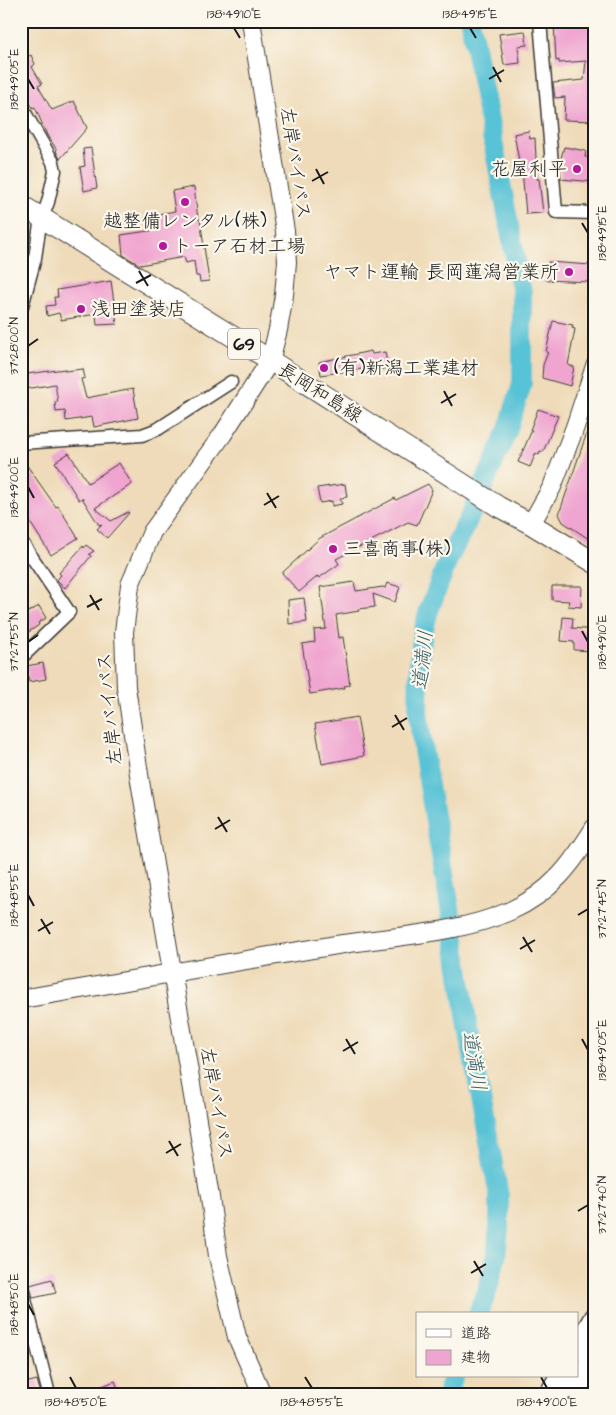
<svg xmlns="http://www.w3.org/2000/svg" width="616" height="1415" viewBox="0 0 616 1415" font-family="'Architects Daughter','Klee One',sans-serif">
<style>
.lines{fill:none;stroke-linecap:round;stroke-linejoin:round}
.river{stroke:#59c2d6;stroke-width:20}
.building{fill:#f0a5d0}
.street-casing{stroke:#3c3934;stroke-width:15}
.secondary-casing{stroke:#3c3934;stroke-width:20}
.primary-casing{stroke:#3c3934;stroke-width:22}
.highway-casing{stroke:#3c3934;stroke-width:25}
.street{stroke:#fff;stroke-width:12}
.secondary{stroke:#fff;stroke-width:18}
.primary{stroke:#fff;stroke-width:20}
.highway{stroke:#fff;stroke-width:22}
.ticks{fill:none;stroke:#1c1c1c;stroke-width:2}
.poi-dot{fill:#b5179e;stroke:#fbf7ec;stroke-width:2}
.labels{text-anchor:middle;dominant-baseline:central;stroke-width:4.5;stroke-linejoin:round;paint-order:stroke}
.shield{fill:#fbf7ec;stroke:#5f5e5a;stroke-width:1}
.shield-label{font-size:18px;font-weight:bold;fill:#1c1c1c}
.street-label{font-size:19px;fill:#1c1c1c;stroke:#fbf7ec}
.poi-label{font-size:19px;fill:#1c1c1c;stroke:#fbf7ec;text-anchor:start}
.water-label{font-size:20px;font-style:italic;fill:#345e66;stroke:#fbf7ec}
.neatline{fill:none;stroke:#1c1c1c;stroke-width:2}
.ticks-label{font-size:12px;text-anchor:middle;fill:#1c1c1c}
</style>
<rect width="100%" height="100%" fill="#fbf7ec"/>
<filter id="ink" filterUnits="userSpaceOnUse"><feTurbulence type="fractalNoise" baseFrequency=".02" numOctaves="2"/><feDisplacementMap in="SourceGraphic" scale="10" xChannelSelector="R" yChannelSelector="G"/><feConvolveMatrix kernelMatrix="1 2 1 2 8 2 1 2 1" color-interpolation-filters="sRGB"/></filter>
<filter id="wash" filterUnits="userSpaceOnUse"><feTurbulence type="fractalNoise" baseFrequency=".0096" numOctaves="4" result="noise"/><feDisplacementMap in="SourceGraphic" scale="20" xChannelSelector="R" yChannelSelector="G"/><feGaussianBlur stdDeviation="1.12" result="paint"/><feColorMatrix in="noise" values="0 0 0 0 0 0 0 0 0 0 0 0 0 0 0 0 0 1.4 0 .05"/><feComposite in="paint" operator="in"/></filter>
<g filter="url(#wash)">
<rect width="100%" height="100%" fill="#efdbb9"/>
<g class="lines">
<path class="river" d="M470,21L522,293V384L507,432L471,514L448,560L429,610L424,628L419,661L418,711L423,750L452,920L468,1028L499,1196V1227L496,1257L487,1292L478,1314
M447,1394L454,1376"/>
</g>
<g id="blocks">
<path class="building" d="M556,21L595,23V121L564,120L565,97L555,98L553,83L584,80L586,61L559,63V60L556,61L554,23Z
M525,31L527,45L518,46L520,63L504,65L499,34Z
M31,55L35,64L32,67L42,84L38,86L52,110L74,101L87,128L60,159L56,151L57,150L47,135L35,107L33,108L21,89V72L25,70L21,60Z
M529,131L530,139L535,138L537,179H539L543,213L526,214L522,170H518L517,161H519L514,134Z
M564,147L586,151L585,157L595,158V182L561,179L560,162Z
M91,148L97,188L84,191L80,167L85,166L83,149Z
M194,187L198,219H200L209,281L200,282L199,276H196L194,261L186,263L184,257L140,265L123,255L121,235L155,230L153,215L175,211L172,191Z
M548,262L591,265L590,282L546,280Z
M111,281L117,324L97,325L96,314L61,320L59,313L47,316L46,306L55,305L54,297H58L57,290Z
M553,321L573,325L572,328L575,329L568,365L574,367L570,386L542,378L543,365L548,352H546Z
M371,351L372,354L385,352L388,368L362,373V369L321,375L319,362Z
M65,369V371L83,369L85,378L81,379L86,398L133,389L138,418L94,427L92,417L66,421L65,411L56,412L55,402H58L55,384L26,389L25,379L28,378L27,374Z
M538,409L558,416L543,452L540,451L539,455L536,453L530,467L518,462L532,430H530Z
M593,415H595V543L563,522L559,514Z
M69,453L88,483L119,463L132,484L95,508L111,521L128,512L129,513L107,538L97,529L102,524L99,525L82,498L79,500L55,462Z
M21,457L56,507L58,506L78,538L51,555L26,516L25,517L21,511Z
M345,484L347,497L340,498L342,504L332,506V501L320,503L317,488Z
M428,484L432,490L417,525L408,522L336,559L339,564L319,578L318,576L299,592L282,573L320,538L395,498L396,500Z
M86,545L94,551L89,554L91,556L65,588L57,580L61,575L59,573L83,546L84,548Z
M354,582L356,591L383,587L385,588L387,583L400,587L395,602L373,594L375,607L358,609L359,611L336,615L339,638L343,637L350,685L344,686L345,688L310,694L302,644L315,642L314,630L326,629L320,587Z
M552,586H582L581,607L568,606L569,601L552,600Z
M304,598L307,622L289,624L288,600Z
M39,606L46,618L38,623L39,625L21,637V616Z
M563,617L573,618L572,628L595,630V651L574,650V642L561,641Z
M43,663L46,679L29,682L26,666Z
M357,717L364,756L322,764L315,724Z
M52,1279L56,1293L33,1298L30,1285Z
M37,1380L41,1394H21V1384Z
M115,1381L120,1394H85V1393Z"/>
</g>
</g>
<g filter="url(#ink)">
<use href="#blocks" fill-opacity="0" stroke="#3c3934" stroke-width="1"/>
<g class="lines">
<g class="street-casing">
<path id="street" d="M540,21L556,212L595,213
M21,106L53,162L55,171L48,202L40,224L35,258L21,310
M21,443L142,435L158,429L231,382
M21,541L69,612L21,658
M21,1284L49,1394"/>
</g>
<g class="secondary-casing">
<path id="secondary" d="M251,21L285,231L287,262L284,295L278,330L270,361L223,434L152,532L130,585L124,632L126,687L140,781L210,1197L218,1256L237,1337L262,1394
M531,524L552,487L575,427L595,366
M21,999C129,981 236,961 343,944C396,936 461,933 510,911C551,893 572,864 595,827"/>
</g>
<g class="primary-casing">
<path id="primary" d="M21,205L232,336L499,507L531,524L595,563"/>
</g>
<g class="highway-casing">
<path id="highway" d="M577,1349L595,1318
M551,1394L561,1376
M573,1394L595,1355"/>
</g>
<use href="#street" class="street"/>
<use href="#secondary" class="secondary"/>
<use href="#primary" class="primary"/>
<use href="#highway" class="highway"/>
</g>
</g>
<path class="ticks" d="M234,28L240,38M470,28L476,38M493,67L501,82M28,79L34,89M489,79L504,70M316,169L324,184M312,181L328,172M582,223L588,233M139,271L148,286M136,283L151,275M28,346L38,339M444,391L452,406M441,403L456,394M28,487L34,498M267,493L276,508M264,505L279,496M90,595L99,610M87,607L102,599M582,631L588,642M28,642L38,635M395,715L404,730M392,727L407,718M218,817L227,832M215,829L230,820M28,895L34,906M578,915L588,909M41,919L50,934M38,931L53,922M523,937L532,952M520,949L535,940M346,1039L355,1054M582,1039L588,1050M343,1051L358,1042M169,1141L178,1156M166,1153L181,1144M578,1211L588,1205M474,1261L483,1276M471,1273L486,1264M28,1304L34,1315M70,1377L76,1388M305,1377L312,1388M541,1377L547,1388"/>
<g class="poi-dot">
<circle cx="577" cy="169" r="5"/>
<circle cx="185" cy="202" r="5"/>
<circle cx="163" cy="246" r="5"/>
<circle cx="569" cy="272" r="5"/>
<circle cx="81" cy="309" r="5"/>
<circle cx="324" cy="368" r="5"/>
<circle cx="333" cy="549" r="5"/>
</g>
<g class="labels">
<rect class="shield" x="228" y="328.5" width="32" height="31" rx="4"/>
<g class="shield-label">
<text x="244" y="344">69</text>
</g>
<g class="street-label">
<text transform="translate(295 163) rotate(81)">左岸バイパス</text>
<text transform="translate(320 393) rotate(32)">長岡和島線</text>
<text transform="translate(110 709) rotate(-96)">左岸バイパス</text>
<text transform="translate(216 1103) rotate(80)">左岸バイパス</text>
</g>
<g class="poi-label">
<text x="567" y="169" text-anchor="end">花屋利平</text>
<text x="185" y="221" text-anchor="middle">越整備レンタル(株)</text>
<text x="173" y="246">トーア石材工場</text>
<text x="559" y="272" text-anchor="end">ヤマト運輸 長岡蓮潟営業所</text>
<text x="91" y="309">浅田塗装店</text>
<text x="334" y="368">(有)新潟工業建材</text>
<text x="343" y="549">三喜商事(株)</text>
</g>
<g class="water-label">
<text transform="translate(423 660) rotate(-84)">道満川</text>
<text transform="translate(474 1061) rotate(80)">道満川</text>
</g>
</g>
<rect width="616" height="1415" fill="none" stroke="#fbf7ec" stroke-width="55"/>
<rect x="416" y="1312" width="162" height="65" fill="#fbf7ec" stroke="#a29f99"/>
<rect x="426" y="1329" width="25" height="8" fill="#ffffff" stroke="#a29f99"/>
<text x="461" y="1338" font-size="15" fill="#1c1c1c">道路</text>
<rect x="426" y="1350" width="25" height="15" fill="#f0a5d0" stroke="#a29f99"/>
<text x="461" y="1362" font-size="15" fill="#1c1c1c">建物</text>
<rect x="28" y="28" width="560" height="1360" class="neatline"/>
<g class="ticks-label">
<text x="234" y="18">138°49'10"E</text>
<text x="470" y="18">138°49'15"E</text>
<text transform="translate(14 79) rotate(-90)" y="4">138°49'05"E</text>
<text transform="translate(602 233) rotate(-90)" y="4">138°49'15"E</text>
<text transform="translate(14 346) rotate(-90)" y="4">37°28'00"N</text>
<text transform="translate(14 487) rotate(-90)" y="4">138°49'00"E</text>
<text transform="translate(14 642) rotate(-90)" y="4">37°27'55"N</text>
<text transform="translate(602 642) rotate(-90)" y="4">138°49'10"E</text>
<text transform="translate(14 895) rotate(-90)" y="4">138°48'55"E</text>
<text transform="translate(602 909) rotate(-90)" y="4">37°27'45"N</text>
<text transform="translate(602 1050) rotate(-90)" y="4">138°49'05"E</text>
<text transform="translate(602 1205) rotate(-90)" y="4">37°27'40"N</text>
<text transform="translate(14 1304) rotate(-90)" y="4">138°48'50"E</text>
<text x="76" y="1406">138°48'50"E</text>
<text x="312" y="1406">138°48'55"E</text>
<text x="547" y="1406">138°49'00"E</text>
</g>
</svg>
